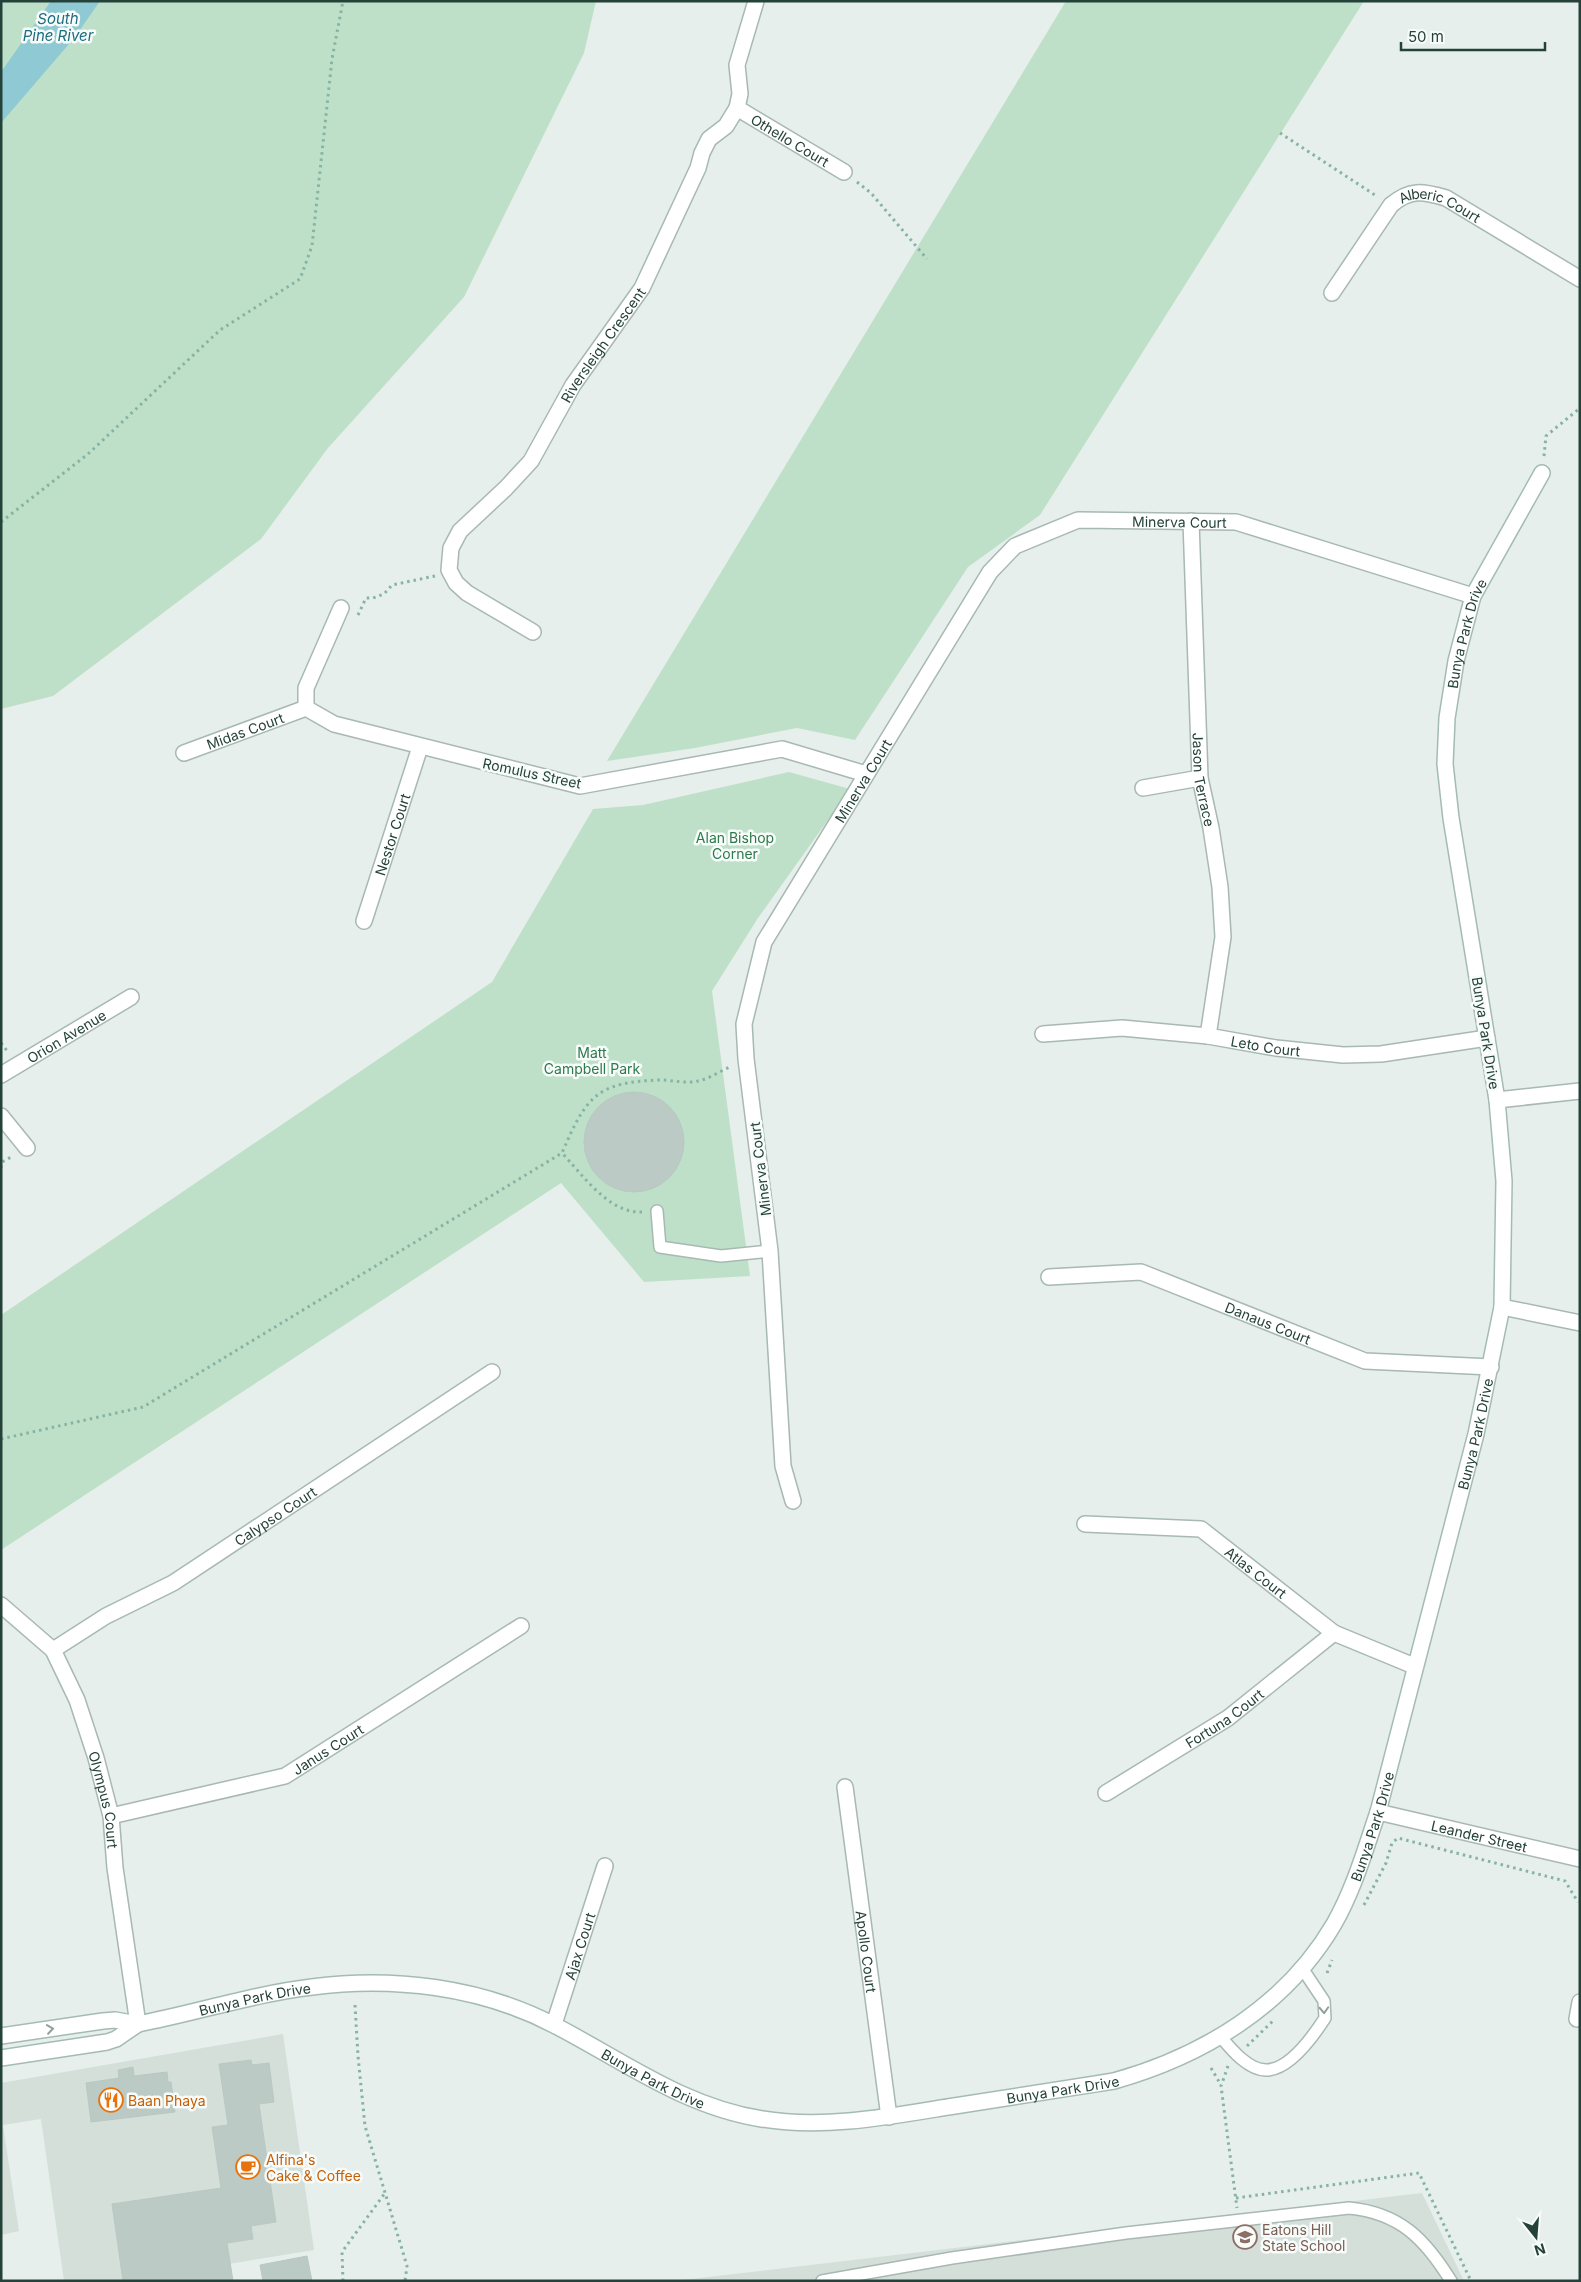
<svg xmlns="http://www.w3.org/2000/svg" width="1581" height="2282" viewBox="0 0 1581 2282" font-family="Inter,sans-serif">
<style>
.built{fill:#d4dfda}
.green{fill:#bfe0c8}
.water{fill:#8ec9d4}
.building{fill:#bbcac4;stroke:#b8c9c2}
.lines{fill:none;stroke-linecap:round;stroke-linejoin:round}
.lane-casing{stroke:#a8b8b2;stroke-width:14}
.street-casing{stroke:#a8b8b2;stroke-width:18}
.secondary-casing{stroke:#a4bbb3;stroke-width:18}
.path{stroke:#86b3a5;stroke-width:3;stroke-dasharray:2.5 4;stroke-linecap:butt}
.lane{stroke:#fff;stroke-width:11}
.street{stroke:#fff;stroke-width:15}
.secondary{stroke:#fff;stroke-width:15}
.oneway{stroke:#92a09c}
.labels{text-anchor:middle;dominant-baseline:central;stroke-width:5;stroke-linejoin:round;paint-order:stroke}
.street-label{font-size:14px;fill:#24423a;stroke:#f7fbf9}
.park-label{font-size:14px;fill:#2d7a4b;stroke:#f7fbf9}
.food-label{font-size:14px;fill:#c56008;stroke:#f7fbf9;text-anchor:start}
.education-label{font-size:14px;fill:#785e54;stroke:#f7fbf9;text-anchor:start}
.water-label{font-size:15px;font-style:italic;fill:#1c6f80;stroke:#f7fbf9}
</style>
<rect width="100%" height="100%" fill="#e6efeb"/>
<path class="built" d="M283,2034L314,2250L124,2281H64L41,2119L3,2125L19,2231L1,2235V2083Z
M1422,2193L1464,2281H674Z"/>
<path class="green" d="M1,1H596L584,53L464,297L328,448L261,539L53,696L1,709Z
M1066,1H1364L1040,515L968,567L855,740L797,728L695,748L607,761Z
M789,772L850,789L758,918L712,991L750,1276L644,1282L561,1183L1,1550V1315L492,982L593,809L643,805Z"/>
<path class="water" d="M51,1H100L75,37L1,123V72Z"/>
<path class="building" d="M584 1142a50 50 0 1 1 100 0a50 50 0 1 1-100 0Z
M251,2060L252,2065L269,2063L274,2102L259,2104L276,2222L251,2226L253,2239L227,2243L233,2281H123L112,2204L221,2188L212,2127L228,2125L219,2064Z
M133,2067L134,2076L167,2072L168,2082H171L175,2112L91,2122L86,2083L119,2078L118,2070Z
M307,2256L312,2281H263L260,2265Z"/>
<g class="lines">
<g class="lane-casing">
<path id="lane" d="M657,1211L660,1247L721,1256L770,1251
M1221,2037C1231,2049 1248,2070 1266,2070C1290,2070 1314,2035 1325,2018L1324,2001L1302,1968
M822,2281L952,2258L1126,2233L1349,2208C1400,2213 1425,2239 1451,2281"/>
</g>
<g class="street-casing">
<g id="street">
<path id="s1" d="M737,108L844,172"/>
<path id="s2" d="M1332,293L1391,205C1410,189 1422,191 1446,198L1580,279"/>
<path id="s3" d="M1191,521L1200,778L1211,828L1220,887L1223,937L1208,1036"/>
<path d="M341,608L306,688V708L334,724L580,786L782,749L866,774"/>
<path id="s4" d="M533,632L467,593L456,583L449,570L451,548L460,531L506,488L531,461L573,385L642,288L698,168L702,153L709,139L726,126L737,108L740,94L737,65L756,1"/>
<path id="s5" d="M184,753L306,708"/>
<path d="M1143,788L1200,778"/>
<path id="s6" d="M364,921L420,747"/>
<path id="s7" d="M1043,1034L1122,1028L1208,1036L1276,1048L1343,1055L1381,1054L1487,1038"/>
<path id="s8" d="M1,1075L131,997"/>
<path d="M1497,1100L1580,1091"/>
<path d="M1,1116L27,1148"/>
<path id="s9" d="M1049,1277L1141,1272L1365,1361L1491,1367"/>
<path d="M1502,1307L1580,1323"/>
<path id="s10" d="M793,1501L783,1466L770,1251L746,1059L744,1024L764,942L990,572L1015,546L1078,520L1236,522L1473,596"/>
<path id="s11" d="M1085,1524L1201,1529L1334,1633L1414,1666"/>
<path id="s12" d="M1,1605L53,1650L77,1700L96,1758L111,1816L115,1868L138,2024"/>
<path id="s13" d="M53,1650L106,1616L173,1583L492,1372"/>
<path id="s14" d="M845,1787L889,2117"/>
<path id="s15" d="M1106,1793L1228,1718L1334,1633"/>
<path id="s16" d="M1378,1812L1580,1859"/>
<path id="s17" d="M111,1816L285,1776L521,1626"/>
<path d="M1577,2019L1580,2002"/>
<path id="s18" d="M554,2024L605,1866"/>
</g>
</g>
<g class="secondary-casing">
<g id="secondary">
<path id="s19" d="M1,2036L103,2021L115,2020L138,2024C196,2013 253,1994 312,1987C393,1976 481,1987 554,2025C622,2060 684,2107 762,2119C823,2129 887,2117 948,2107C1004,2098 1059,2090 1114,2081C1203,2056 1286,2006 1334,1924C1354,1889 1365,1850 1378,1812L1476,1434L1502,1307L1504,1181L1497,1100L1451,818L1445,764L1447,718L1456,661L1473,596L1542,473"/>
<path d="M1,2058L107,2042L116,2039L138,2024"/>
</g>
</g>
<path class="path" d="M1280,133L1378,197
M857,182L871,193L927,259
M1544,456L1546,436L1580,408
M1,522L88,454L220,330L300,279L312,246L332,59L343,1
M358,615L366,598H373L384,594L392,585L435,576
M1,1043L8,1052
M1,1168L2,1162L13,1156
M642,1212C609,1214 582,1174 562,1153C586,1097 596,1082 660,1080C672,1080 687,1084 698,1081C709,1079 720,1071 730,1067
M1,1439L143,1407L562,1153
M1364,1905L1386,1863L1392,1843L1398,1838L1565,1881L1578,1902
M1327,1973L1332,1960
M355,2005L358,2056L365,2126L407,2266L405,2281
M1247,2046L1275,2019
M1228,2066L1221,2086L1237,2208
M1211,2068L1221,2085
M1236,2198L1419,2173L1471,2281
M343,2281L342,2252L385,2193"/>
<use href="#lane" class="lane"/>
<use href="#street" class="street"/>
<use href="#secondary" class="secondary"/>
</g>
<defs><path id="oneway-chevron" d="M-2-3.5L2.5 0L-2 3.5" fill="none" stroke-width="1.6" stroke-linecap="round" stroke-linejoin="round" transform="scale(1.25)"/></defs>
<g class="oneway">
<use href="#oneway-chevron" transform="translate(1324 2010) rotate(87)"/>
<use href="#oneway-chevron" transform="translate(50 2029) rotate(-8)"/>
</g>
<defs>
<g id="restaurant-ring" transform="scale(1.25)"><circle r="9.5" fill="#f7fbf9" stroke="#e8710a" stroke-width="1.5"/><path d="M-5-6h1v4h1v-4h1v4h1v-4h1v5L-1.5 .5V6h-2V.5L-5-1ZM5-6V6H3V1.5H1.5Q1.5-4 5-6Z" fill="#e8710a"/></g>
<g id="cafe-ring" transform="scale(1.25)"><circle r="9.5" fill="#f7fbf9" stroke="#e8710a" stroke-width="1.5"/><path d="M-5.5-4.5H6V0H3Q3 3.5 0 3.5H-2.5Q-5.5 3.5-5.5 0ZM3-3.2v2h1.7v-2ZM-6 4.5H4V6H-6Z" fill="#e8710a"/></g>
<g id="school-ring" transform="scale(1.25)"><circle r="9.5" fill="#f7fbf9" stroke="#8d6e63" stroke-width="1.5"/><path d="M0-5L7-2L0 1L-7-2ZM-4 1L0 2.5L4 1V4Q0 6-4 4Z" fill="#8d6e63"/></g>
</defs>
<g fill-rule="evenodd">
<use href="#restaurant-ring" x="111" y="2100"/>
<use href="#cafe-ring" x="248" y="2167"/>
<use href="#school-ring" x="1245" y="2237"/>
</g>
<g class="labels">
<g class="street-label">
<text stroke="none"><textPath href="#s1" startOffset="62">Othello Court</textPath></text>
<text stroke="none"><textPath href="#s2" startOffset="160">Alberic Court</textPath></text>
<text stroke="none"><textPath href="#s4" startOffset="384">Riversleigh Crescent</textPath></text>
<text stroke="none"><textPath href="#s10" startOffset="1204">Minerva Court</textPath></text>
<text stroke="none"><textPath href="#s19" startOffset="2748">Bunya Park Drive</textPath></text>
<text stroke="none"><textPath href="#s5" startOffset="65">Midas Court</textPath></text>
<text transform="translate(532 773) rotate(12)">Romulus Street</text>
<text stroke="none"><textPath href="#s10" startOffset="754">Minerva Court</textPath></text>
<text stroke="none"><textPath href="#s3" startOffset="259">Jason Terrace</textPath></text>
<text stroke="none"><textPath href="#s6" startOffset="91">Nestor Court</textPath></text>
<text transform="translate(1486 1033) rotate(81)">Bunya Park Drive</text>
<text stroke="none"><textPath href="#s8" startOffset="76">Orion Avenue</textPath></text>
<text stroke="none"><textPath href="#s7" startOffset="224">Leto Court</textPath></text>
<text transform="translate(760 1169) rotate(-97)">Minerva Court</text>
<text stroke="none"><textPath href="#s9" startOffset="229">Danaus Court</textPath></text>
<text stroke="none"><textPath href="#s19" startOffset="1938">Bunya Park Drive</textPath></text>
<text stroke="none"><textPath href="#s13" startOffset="260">Calypso Court</textPath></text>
<text stroke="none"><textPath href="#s11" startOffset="186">Atlas Court</textPath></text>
<text stroke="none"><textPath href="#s15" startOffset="140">Fortuna Court</textPath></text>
<text stroke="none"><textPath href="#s17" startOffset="229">Janus Court</textPath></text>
<text stroke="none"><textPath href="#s12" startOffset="228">Olympus Court</textPath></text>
<text stroke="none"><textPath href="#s19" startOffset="1532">Bunya Park Drive</textPath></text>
<text stroke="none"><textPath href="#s16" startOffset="104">Leander Street</textPath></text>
<text stroke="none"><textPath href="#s18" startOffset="82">Ajax Court</textPath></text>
<text stroke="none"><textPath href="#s14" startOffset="166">Apollo Court</textPath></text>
<text stroke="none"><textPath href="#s19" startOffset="258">Bunya Park Drive</textPath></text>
<text stroke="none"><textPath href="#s19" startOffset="678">Bunya Park Drive</textPath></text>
<text stroke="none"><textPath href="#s19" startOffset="1098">Bunya Park Drive</textPath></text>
</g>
<g class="park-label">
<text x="735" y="837">Alan Bishop<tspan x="735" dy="16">Corner</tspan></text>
<text x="592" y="1052">Matt<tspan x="592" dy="16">Campbell Park</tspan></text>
</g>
<g class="food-label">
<text x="128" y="2100">Baan Phaya</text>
<text x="266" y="2159">Alfina's<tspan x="266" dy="16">Cake &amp; Coffee</tspan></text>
</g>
<g class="education-label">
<text x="1262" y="2229">Eatons Hill<tspan x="1262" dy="16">State School</tspan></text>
</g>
<g class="water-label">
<text x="58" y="18">South<tspan x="58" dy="17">Pine River</tspan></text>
</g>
</g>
<rect width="1581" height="2282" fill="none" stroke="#24423a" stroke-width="5"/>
<g transform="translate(1536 2237) rotate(163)" stroke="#f7fbf9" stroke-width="4" paint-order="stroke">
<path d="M0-4L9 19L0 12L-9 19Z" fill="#24423a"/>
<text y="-8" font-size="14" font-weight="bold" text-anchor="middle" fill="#24423a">N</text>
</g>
<path d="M1401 42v8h144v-8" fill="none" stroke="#24423a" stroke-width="2.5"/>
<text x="1408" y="42" font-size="15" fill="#24423a" stroke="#f7fbf9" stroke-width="4" paint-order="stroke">50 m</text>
</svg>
